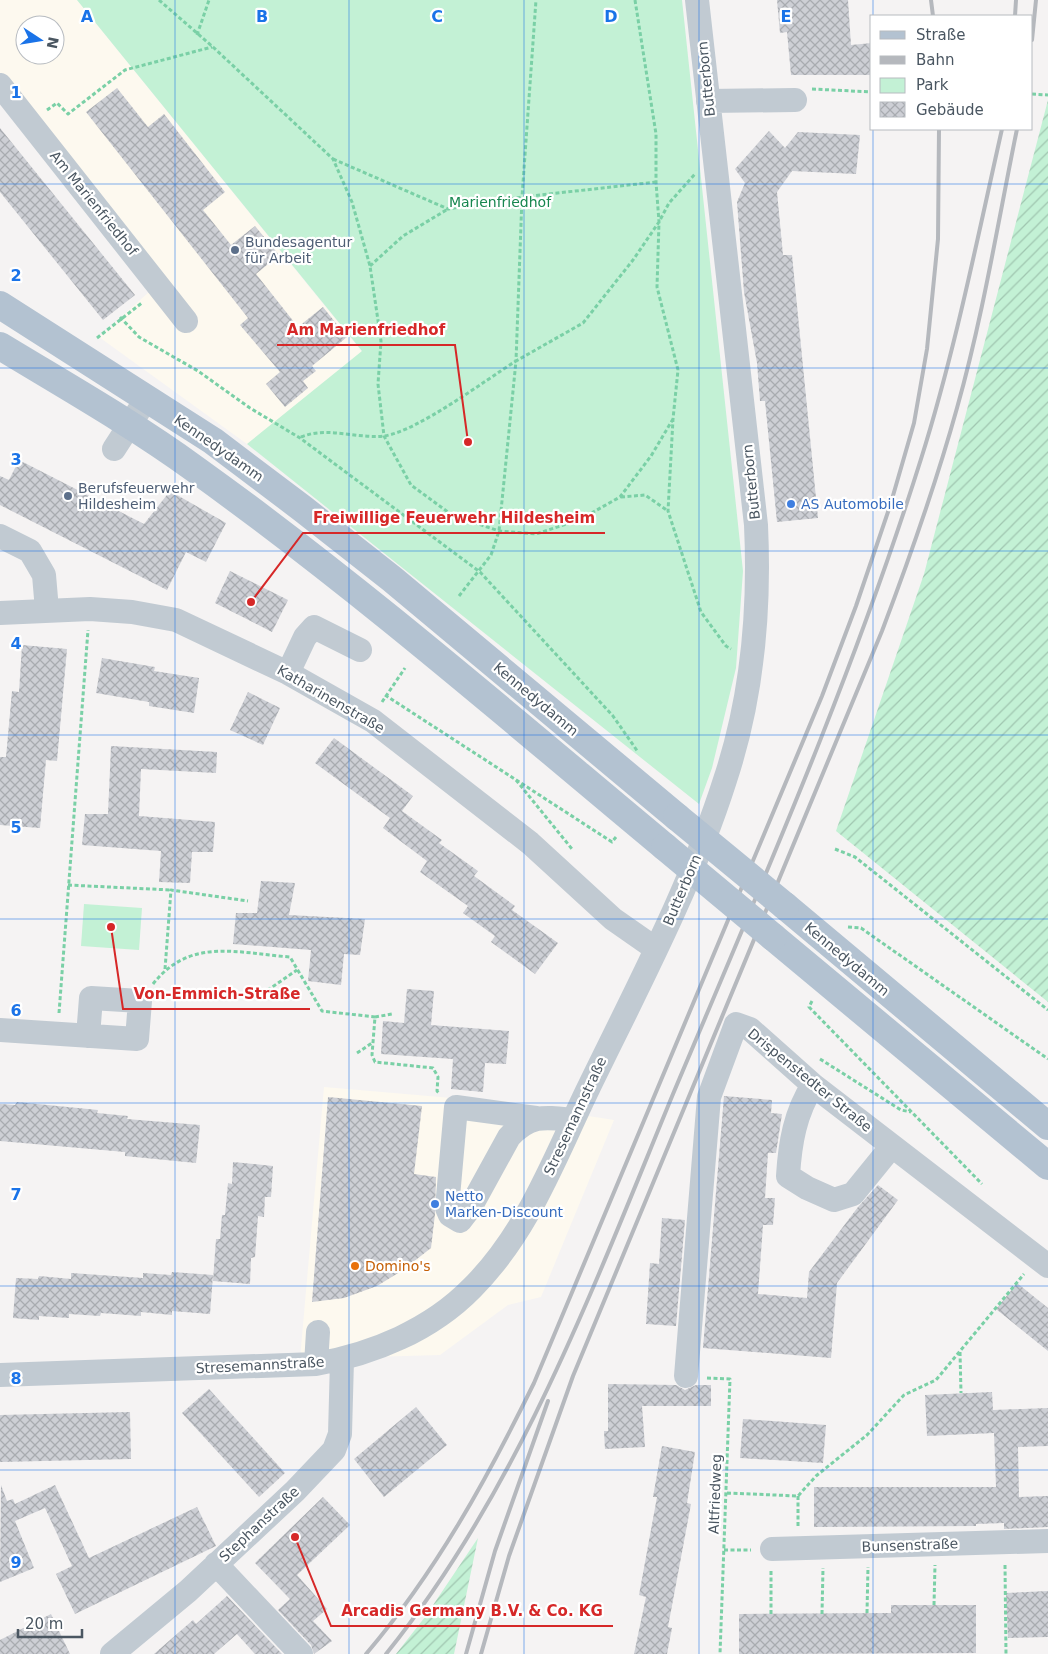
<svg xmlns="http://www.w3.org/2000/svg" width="1048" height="1654" viewBox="0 0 1048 1654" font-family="'DejaVu Sans',sans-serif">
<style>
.commercial{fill:#fdf9ef;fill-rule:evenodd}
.park{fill:#c3f1d5}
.garden{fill:url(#garden-furrows)}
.building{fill:url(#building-cross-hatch)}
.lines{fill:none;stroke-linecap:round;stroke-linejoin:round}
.path{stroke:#7ad0a6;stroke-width:3;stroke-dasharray:4 2.5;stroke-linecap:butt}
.minor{stroke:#c1cad2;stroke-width:24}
.major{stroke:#b3c2d1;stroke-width:28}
.rail{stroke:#b5b8bd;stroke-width:4}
.major-bridge{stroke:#b3c2d1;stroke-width:28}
.grid{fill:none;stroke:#1a73e8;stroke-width:1;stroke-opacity:0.55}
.service-dot{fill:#5c6f8a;stroke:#fff;stroke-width:2}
.shop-dot{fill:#3f7fe0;stroke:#fff;stroke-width:2}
.food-dot{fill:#e8710a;stroke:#fff;stroke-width:2}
.labels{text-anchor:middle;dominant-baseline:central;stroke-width:4.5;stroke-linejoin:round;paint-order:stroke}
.street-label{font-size:14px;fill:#4a5661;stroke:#fff}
.park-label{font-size:14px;fill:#17864f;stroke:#fff}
.service-label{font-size:14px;fill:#4e5e75;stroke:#fff;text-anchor:start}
.shop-label{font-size:14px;fill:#366cbe;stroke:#fff;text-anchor:start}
.food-label{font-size:14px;fill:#c56008;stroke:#fff;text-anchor:start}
.grid-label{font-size:16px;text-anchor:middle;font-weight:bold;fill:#1a73e8;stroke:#fff;stroke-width:4.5;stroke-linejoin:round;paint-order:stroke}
.leader{fill:none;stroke:#d62828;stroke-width:2}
.callout-dot{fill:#d62828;stroke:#fff;stroke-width:2}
.callout-label{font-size:15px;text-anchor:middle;font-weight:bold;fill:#d62828;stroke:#fff;stroke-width:4.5;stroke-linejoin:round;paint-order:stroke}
</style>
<defs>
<pattern id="garden-furrows" width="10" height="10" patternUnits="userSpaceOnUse" patternTransform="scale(1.25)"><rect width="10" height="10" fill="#c3f1d5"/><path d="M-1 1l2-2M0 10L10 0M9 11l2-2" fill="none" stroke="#a0c6b0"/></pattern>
<pattern id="building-cross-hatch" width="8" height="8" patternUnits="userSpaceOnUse" patternTransform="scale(1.25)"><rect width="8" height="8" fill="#cdcfd5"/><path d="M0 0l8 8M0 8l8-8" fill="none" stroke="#a8abb0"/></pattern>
</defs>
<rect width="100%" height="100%" fill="#f5f3f3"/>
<path class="commercial" d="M0,0H77L362,352L247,444L99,337L159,283L0,75ZM25,25H55V55H25Z
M324,1087L498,1102L614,1120L541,1297L508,1305L440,1355L300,1359Z"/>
<path class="park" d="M77,0H682L743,571L736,668L712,768L699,804L247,444L362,351Z
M84,904L142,908L139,950L81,946Z"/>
<path class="garden" d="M1048,100V1002L836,831L924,574Z
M478,1538L454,1654H396L425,1617Z"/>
<path class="building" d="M777,0H848L851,45L872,43V75H791L787,32L780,33Z
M117,88L148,127L164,114L225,192L203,210L231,245L255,226L279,255L256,274L298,327L323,307L347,337L312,366L316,371L303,381L308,388L285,407L266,384L280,372L240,325L248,318L86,112Z
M0,128L135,295L103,320L0,192Z
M769,131L785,148L798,132L860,135L856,174L792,171L777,192L783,255H792L818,518L777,522L765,401H760L757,363L744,292L737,202L745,183L735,169Z
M19,460L144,524L170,491L226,523L206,562L186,552L167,590L0,505V476L9,480Z
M230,571L288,600L272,632L215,603Z
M22,645L67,649L57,761L46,760L40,828L0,825V757H6L12,691L19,692Z
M102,658L155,667L154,671L199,678L194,713L149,706V702L96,693Z
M248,692L280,708L263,745L230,730Z
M334,738L413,796L402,811L442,840L439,843L478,871L474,876L515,906L512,910L558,943L535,974L491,942L495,936L463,913L468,906L420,872L427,861L383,828L390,818L315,763Z
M111,746L217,752L216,773L141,769L139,816L215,822L213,852H192L190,883L159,882L161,851L82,845L85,814H108Z
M261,881L295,883L289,915L365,919L360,955L344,954L341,985L308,981L311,950L233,944L236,913H257Z
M407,989L434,991L431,1025L509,1031L506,1064L485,1063L483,1092L451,1089L453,1059L381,1054L383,1021L404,1023Z
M724,1096L772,1100L771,1113L782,1114L776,1153H768L765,1198H775L773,1225H763L758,1294L807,1298L809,1272L858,1207L878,1185L898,1200L837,1283L831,1358L703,1348Z
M328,1097L422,1106L414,1174L436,1177L435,1214L431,1248L403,1270L377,1286L344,1298L312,1302Z
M17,1102L98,1110L97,1113L128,1116L127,1119L200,1125L196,1163L125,1156V1152L0,1141V1104L15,1105Z
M233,1162L273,1166L271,1197H265L264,1217L258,1216L255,1257L251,1258L250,1284L213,1281L216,1239H220L222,1215H225L228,1183L232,1184Z
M662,1218L685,1220L676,1326L646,1324L650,1263L659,1264Z
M172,1272L213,1275L210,1314L172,1311V1315L141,1312V1316L101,1313L100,1316L69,1314V1318L39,1316V1320L13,1318L16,1278L38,1279L39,1276L71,1279V1273L143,1278V1273L171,1275Z
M1017,1283L1048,1308V1351L996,1309Z
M608,1384L676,1385L685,1390L696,1385H711V1406H642L645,1447L605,1449L604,1431H608Z
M209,1389L285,1473L259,1497L182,1413Z
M992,1392L993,1410L1048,1408V1446L1018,1447L1019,1497L1048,1496V1527L1004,1529V1523L976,1524V1526L814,1527V1487H996L994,1433L927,1436L925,1395Z
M416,1407L447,1445L384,1497L354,1459Z
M130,1412L131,1459L0,1462V1415Z
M743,1419L826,1425L823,1463L740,1458Z
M662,1446L695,1452L687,1503L691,1504L668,1627L672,1628L667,1654H634L646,1597L639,1595L657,1497H653Z
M1,1485L7,1501L13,1499L15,1504L55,1485L89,1558L197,1507L216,1546L75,1614L56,1574L72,1566L45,1508L15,1521L34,1568L0,1582Z
M323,1497L350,1525L297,1575L327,1609L313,1621L332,1641L314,1654L311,1645L278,1610L290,1599L255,1563Z
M1048,1591V1637L1008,1638L1006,1593Z
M227,1596L282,1654H255L237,1634L214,1654H154L193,1620L196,1624Z
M891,1605H976V1653L739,1654V1614L891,1613Z
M51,1614L70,1654H0V1640Z"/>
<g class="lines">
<path class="path" d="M159,0L213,47L333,159L352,202L370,266L381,341L378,384L384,436L411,485L452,515L499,531L536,534L579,520L620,497L651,456L673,419
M635,0L656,134V182L659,222L657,287L678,370L673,419L668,511L701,612L726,646L731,649
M197,35L209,0
M812,89L872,92
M1032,94L1048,95
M47,110L57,103L68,114L125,70L212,47
M333,159L448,209L522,197L656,182
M370,266L403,236L448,209
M120,317L139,337L198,371L250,408L300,438L480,572L613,716L638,752
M97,338L143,302
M301,437C327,426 356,439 384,436C418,431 484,381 516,361L522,197L536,0
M621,497L645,495L668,511
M459,596L491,555L499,531L516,361L583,323L633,260L659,222L669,203L695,174
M385,695L612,842L616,837
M382,702L405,668
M516,780L572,849
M835,849L855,857L1048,1010
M68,885L171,890
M848,927L861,928L1048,1059
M165,969L171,890L248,901
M153,984C190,937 237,953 290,957L322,1011L375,1017L372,1055L375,1062L433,1068L438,1077L437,1091L439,1093
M262,994L297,970
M812,1001L809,1007L982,1184
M59,1013L88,630
M375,1017L392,1014
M357,1053L372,1043
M820,1059L901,1110L911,1112
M960,1352L961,1393
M707,1378L730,1379L720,1654
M727,1493L798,1496L816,1476L867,1435L904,1395L936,1380L1024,1274
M798,1496V1526
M724,1550H751
M1005,1565L1006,1654
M934,1605L935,1565
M867,1613L868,1567
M771,1614V1570
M822,1614L823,1568"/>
<path class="minor" d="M0,85L186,321
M708,101L795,100
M114,449L147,398
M0,536L30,551L44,575L47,610
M0,613L90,609L132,612L176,620L288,673L373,721L530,843L613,919L656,949
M288,673L305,637L314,627L360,650
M0,1030C46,1033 91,1036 137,1039L140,1001L91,998L88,1036
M813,1085C795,1113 790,1143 788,1176L807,1188L834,1200L853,1194L892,1146
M536,1118L456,1107L447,1208L450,1215L460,1221L470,1208L509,1137C530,1114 545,1117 573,1120
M316,1364L318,1332
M0,1375L316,1364C373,1354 431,1330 472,1288C528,1232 554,1159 588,1089C637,988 691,887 725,780C752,699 760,610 756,525L697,0
M686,1376L709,1097L736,1024L750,1029L813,1085L1048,1266
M772,1549L1048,1541
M216,1564L301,1654
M112,1654L188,1591L295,1491L334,1450L340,1434L342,1360"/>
<path class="major" d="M0,305L213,441L303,509L392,579L677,817
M0,346C66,386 133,424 195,469C358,586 510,718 665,847
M785,906L1048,1126
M773,937L1048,1166"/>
<path class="rail" d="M931,0L933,16
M1015,16L1016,0
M1032,40L1036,0
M366,1654C436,1572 487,1479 534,1383L822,696L856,606L890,506L914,423L927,349L938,239L939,129
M386,1654C519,1489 593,1288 673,1094C761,885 853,676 921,459C955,351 977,240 1002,129
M466,1654L495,1551L548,1401
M481,1654L509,1556L573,1376L882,631C910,557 936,484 957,408C983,316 998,222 1017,129"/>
<path class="major-bridge" d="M677,817L785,906
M665,847L773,937"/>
</g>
<path class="grid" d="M175,0V1654M349,0V1654M524,0V1654M699,0V1654M873,0V16M873,129V1654M0,184H1048M0,368H1048M0,551H1048M0,735H1048M0,919H1048M0,1103H1048M0,1286H1048M0,1470H1048"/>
<g class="service-dot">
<circle cx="235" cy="250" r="5"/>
<circle cx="68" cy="496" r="5"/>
</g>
<g class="shop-dot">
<circle cx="791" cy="504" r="5"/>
<circle cx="435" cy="1204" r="5"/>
</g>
<circle class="food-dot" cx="355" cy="1266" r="5"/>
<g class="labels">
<g class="street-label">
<text transform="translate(706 79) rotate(-96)">Butterborn</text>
<text transform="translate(94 203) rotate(51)">Am Marienfriedhof</text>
<text transform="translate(219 448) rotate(35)">Kennedydamm</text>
<text transform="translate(751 482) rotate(-96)">Butterborn</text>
<text transform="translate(331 699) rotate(30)">Katharinenstraße</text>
<text transform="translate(536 699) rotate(40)">Kennedydamm</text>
<text transform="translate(682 890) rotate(-67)">Butterborn</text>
<text transform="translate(847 959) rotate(40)">Kennedydamm</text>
<text transform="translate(810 1080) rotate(39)">Drispenstedter Straße</text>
<text transform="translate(575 1116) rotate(-65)">Stresemannstraße</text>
<text transform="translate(260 1365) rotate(-3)">Stresemannstraße</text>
<text transform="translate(715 1494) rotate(-88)">Altfriedweg</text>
<text transform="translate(259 1524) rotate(-43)">Stephanstraße</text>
<text transform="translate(910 1545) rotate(-2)">Bunsenstraße</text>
</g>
<g class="park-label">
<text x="500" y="202">Marienfriedhof</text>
</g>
<g class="service-label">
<text x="245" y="242">Bundesagentur<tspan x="245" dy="16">für Arbeit</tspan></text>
<text x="78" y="488">Berufsfeuerwehr<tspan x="78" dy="16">Hildesheim</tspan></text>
</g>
<g class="shop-label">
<text x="801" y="504">AS Automobile</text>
<text x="445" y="1196">Netto<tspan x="445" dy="16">Marken-Discount</tspan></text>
</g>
<g class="food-label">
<text x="365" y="1266">Domino's</text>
</g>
</g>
<g class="grid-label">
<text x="87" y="22">A</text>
<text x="262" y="22">B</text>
<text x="437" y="22">C</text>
<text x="611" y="22">D</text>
<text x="786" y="22">E</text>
<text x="16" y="98">1</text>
<text x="16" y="281">2</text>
<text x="16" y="465">3</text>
<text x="16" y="649">4</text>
<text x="16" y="833">5</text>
<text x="16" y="1016">6</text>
<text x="16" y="1200">7</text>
<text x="16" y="1384">8</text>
<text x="16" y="1568">9</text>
</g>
<path class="leader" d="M468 442L455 345H277M251 602L303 533H605M111 927L123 1009H310M295 1537L331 1626H613"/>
<g class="callout-dot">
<circle cx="468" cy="442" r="5"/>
<circle cx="251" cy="602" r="5"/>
<circle cx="111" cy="927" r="5"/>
<circle cx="295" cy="1537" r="5"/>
</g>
<g class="callout-label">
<text x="366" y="335">Am Marienfriedhof</text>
<text x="454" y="523">Freiwillige Feuerwehr Hildesheim</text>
<text x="217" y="999">Von-Emmich-Straße</text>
<text x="472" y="1616">Arcadis Germany B.V. &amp; Co. KG</text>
</g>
<rect x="870" y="15" width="162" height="115" fill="#ffffff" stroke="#b7bbc0"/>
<rect x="880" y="31" width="25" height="8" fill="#b3c2d1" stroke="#b7bbc0"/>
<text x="916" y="40" font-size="15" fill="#4a5661">Straße</text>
<rect x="880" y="56" width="25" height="8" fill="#b5b8bd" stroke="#b7bbc0"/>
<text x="916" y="65" font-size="15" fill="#4a5661">Bahn</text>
<rect x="880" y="78" width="25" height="15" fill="#c3f1d5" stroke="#b7bbc0"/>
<text x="916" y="90" font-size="15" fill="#4a5661">Park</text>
<rect x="880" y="102" width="25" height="15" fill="url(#building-cross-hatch)" stroke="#b7bbc0"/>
<text x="916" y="115" font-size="15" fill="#4a5661">Gebäude</text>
<g transform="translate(40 40) rotate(102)"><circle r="24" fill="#ffffff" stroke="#b7bbc0"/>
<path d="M0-4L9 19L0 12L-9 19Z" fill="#1a73e8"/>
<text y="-8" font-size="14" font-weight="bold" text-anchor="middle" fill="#4a5661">N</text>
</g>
<path d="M18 1629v8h64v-8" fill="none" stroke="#4a5661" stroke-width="2.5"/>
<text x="25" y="1629" font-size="15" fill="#4a5661" stroke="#ffffff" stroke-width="4" paint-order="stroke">20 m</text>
</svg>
